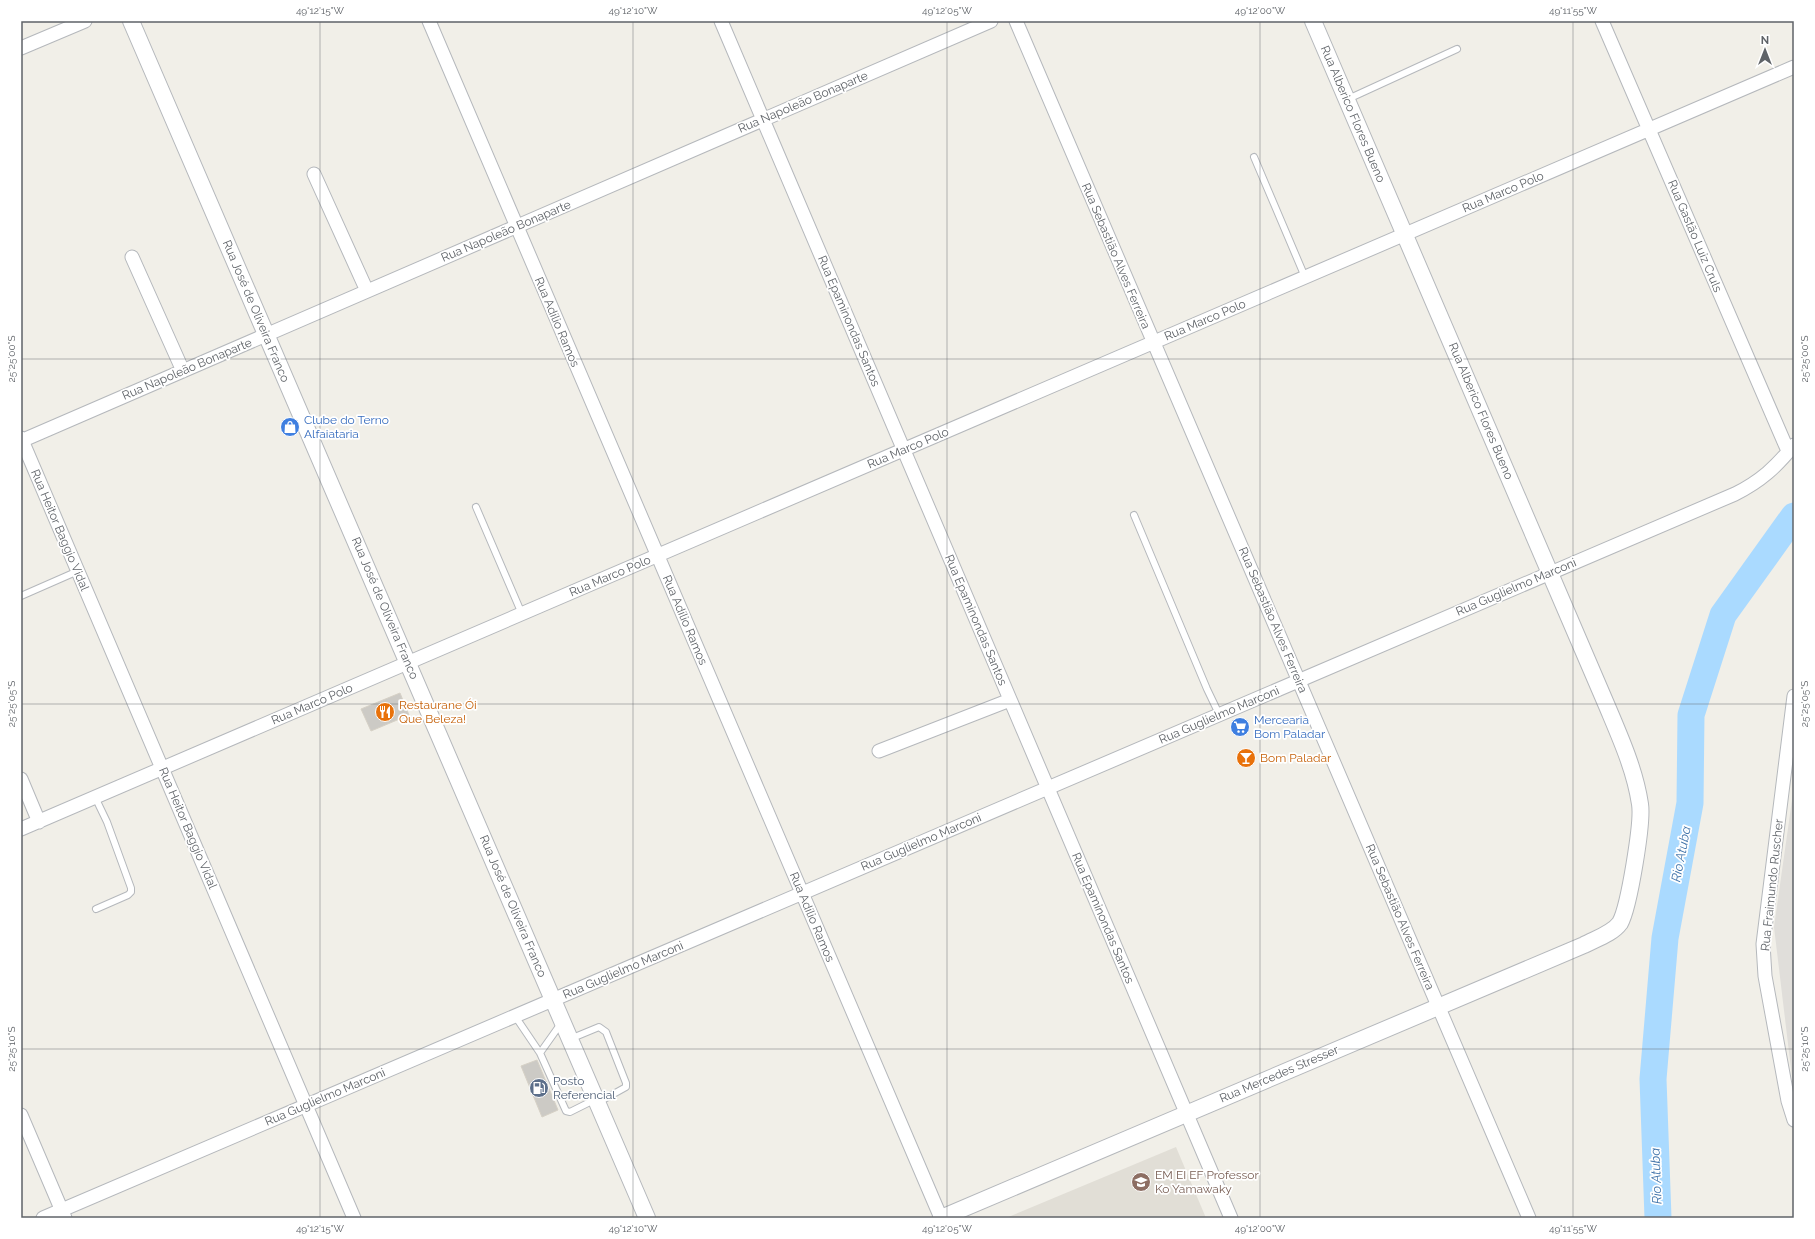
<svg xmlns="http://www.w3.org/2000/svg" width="1815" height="1239" viewBox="0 0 1815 1239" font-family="Raleway,sans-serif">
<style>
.industrial{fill:#e0deda}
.education{fill:#e1ded6}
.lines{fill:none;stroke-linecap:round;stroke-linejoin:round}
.river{stroke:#aadaff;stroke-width:27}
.building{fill:#cccac5;stroke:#d6d1c6}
.service-casing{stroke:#b5b8bc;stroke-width:8}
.minor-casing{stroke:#b5b8bc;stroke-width:15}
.tertiary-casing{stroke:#b5b8bc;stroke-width:18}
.service{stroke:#fff;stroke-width:6}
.minor{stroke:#fff;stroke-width:13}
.tertiary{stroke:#fff;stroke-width:16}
.ticks{fill:none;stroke:#5f6368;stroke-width:1;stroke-opacity:0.45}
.labels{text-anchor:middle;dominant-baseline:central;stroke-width:3.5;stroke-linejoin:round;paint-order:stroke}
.street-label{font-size:12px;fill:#5f6368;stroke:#fff}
.shop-label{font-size:12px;fill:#366cbe;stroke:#fff;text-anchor:start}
.food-label{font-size:12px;fill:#c56008;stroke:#fff;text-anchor:start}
.service-label{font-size:12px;fill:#4e5e75;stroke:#fff;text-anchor:start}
.education-label{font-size:12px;fill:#785e54;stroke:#fff;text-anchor:start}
.water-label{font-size:13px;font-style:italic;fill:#4174aa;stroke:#fff}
.neatline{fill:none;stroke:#5f6368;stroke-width:1.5}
.ticks-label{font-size:10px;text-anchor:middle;fill:#5f6368}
</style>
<rect width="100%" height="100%" fill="#f1efe8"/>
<path class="industrial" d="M1794,786V1080L1792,1077L1774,927Z"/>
<path class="education" d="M1176,1147L1206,1218H1006Z"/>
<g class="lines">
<path class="river" d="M1658,1218L1653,1079L1665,938L1690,803L1691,715L1723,615L1794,516"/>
</g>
<path class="building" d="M400,693L409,715L371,731L361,709Z
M537,1060L558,1110L542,1117L521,1066Z"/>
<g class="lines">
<g class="service-casing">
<path id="service" d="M1348,99L1457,49
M1254,157L1305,277
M476,507L522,614
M1134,515L1207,689L1219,714
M21,596L78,571
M95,797L107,822L131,888V892L128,895L96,909
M515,1016L540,1053
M562,1022L540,1053L566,1111L570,1112L596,1099
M570,1039L599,1027L606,1032L626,1083V1087L599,1102"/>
</g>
<g class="minor-casing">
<path id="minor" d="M429,21L941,1218
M721,21L1231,1218
M1016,21L1529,1218
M1602,21L1788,451
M21,48L85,21
M314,174L367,291
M132,257L183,371
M21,438L354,1218
M21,441L991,21
M1794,696L1763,944L1765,976L1788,1101L1794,1120
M879,751L1010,700
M21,779L39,822
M21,829L1794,67
M21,1115L65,1218
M43,1218L1735,494C1761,481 1776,467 1794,445"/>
</g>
<g class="tertiary-casing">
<path id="tertiary" d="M131,21L647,1218
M941,1218L1584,945C1595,939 1612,934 1620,923C1629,907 1643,822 1640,804C1635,770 1620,737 1607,706L1313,21"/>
</g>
<use href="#service" class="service"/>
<use href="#minor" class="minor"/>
<use href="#tertiary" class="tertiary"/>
</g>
<path class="ticks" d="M320,21V1218M633,21V1218M947,21V1218M1260,21V1218M1573,21V1218M21,359H1794M21,704H1794M21,1049H1794"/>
<defs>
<g id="shop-disc" transform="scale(1)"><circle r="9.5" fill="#3f7fe0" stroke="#fff"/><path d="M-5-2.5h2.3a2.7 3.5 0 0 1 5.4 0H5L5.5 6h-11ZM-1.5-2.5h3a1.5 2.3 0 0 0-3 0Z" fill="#fff"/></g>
<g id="restaurant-disc" transform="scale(1)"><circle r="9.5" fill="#e8710a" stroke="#fff"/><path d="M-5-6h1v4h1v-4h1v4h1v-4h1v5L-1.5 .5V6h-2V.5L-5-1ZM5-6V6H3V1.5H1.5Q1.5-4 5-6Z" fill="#fff"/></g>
<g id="supermarket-disc" transform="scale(1)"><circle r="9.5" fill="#3f7fe0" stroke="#fff"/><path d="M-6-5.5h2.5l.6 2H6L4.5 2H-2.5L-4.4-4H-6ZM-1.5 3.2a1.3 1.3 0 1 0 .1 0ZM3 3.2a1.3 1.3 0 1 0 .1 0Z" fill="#fff"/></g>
<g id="bar-disc" transform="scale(1)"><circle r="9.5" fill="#e8710a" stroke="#fff"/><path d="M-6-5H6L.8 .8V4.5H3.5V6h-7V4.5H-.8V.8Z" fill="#fff"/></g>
<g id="fuel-disc" transform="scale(1)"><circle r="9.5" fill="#5c6f8a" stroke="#fff"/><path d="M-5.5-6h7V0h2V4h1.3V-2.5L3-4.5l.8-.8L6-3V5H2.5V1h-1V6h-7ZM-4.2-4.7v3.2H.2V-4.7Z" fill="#fff"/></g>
<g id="school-disc" transform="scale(1)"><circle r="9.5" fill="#8d6e63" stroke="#fff"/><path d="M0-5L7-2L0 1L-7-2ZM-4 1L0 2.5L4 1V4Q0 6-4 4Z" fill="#fff"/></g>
</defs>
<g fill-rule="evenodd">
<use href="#shop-disc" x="290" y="427"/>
<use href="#restaurant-disc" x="385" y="712"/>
<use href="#supermarket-disc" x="1240" y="727"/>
<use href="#bar-disc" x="1246" y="758"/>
<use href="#fuel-disc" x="539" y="1088"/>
<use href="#school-disc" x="1141" y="1182"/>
</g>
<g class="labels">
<g class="street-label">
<text transform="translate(803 102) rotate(-23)">Rua Napoleão Bonaparte</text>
<text transform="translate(1353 114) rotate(67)">Rua Alberico Flores Bueno</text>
<text transform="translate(1503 192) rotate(-23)">Rua Marco Polo</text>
<text transform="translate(506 231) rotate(-23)">Rua Napoleão Bonaparte</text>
<text transform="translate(1695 236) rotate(67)">Rua Gastão Luiz Cruls</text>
<text transform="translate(1116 256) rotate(67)">Rua Sebastião Alves Ferreira</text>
<text transform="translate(256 311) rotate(67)">Rua José de Oliveira Franco</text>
<text transform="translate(1205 320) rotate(-23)">Rua Marco Polo</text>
<text transform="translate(849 321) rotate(67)">Rua Epaminondas Santos</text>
<text transform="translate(557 322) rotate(67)">Rua Adílio Ramos</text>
<text transform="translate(187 369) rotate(-23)">Rua Napoleão Bonaparte</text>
<text transform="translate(1481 411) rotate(67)">Rua Alberico Flores Bueno</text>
<text transform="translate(908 448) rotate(-23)">Rua Marco Polo</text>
<text transform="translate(60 530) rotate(67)">Rua Heitor Baggio Vidal</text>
<text transform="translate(610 576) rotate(-23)">Rua Marco Polo</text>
<text transform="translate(1516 587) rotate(-23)">Rua Guglielmo Marconi</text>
<text transform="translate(385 608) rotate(67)">Rua José de Oliveira Franco</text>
<text transform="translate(685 620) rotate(67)">Rua Adílio Ramos</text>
<text transform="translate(976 620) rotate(67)">Rua Epaminondas Santos</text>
<text transform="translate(1273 620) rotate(67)">Rua Sebastião Alves Ferreira</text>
<text transform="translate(312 704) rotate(-23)">Rua Marco Polo</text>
<text transform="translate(1219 715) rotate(-23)">Rua Guglielmo Marconi</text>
<text transform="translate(188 828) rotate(67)">Rua Heitor Baggio Vidal</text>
<text transform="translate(921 842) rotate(-23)">Rua Guglielmo Marconi</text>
<text transform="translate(1772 885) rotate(-84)">Rua Fraimundo Ruscher</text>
<text transform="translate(513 906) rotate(67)">Rua José de Oliveira Franco</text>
<text transform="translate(812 917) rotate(67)">Rua Adílio Ramos</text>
<text transform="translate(1400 917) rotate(67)">Rua Sebastião Alves Ferreira</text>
<text transform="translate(1103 918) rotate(67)">Rua Epaminondas Santos</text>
<text transform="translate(623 970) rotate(-23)">Rua Guglielmo Marconi</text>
<text transform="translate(1279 1074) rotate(-23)">Rua Mercedes Stresser</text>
<text transform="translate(325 1097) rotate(-23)">Rua Guglielmo Marconi</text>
</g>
<g class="shop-label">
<text x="304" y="420">Clube do Terno<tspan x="304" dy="14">Alfaiataria</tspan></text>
<text x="1254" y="720">Mercearia<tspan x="1254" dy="14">Bom Paladar</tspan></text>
</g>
<g class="food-label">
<text x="399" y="705">Restaurane Ói<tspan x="399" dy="14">Que Beleza!</tspan></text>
<text x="1260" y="758">Bom Paladar</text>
</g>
<g class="service-label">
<text x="553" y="1081">Posto<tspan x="553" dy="14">Referencial</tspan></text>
</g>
<g class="education-label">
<text x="1155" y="1175">EM EI EF Professor<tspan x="1155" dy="14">Ko Yamawaky</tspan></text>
</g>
<g class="water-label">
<text transform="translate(1681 854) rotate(-79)">Rio Atuba</text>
<text transform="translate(1656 1176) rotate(-92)">Rio Atuba</text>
</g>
</g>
<rect width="1815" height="1239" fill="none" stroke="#ffffff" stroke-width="44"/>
<g transform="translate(1765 50)" stroke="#ffffff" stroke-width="3" paint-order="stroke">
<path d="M0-3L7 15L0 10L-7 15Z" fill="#5f6368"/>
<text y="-6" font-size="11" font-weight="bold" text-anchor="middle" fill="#5f6368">N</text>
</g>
<rect x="22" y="22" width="1771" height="1195" class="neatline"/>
<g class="ticks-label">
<text x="320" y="14">49°12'15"W</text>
<text x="633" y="14">49°12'10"W</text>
<text x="947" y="14">49°12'05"W</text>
<text x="1260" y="14">49°12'00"W</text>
<text x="1573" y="14">49°11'55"W</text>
<text transform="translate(11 359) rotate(-90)" y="4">25°25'00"S</text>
<text transform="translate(1804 359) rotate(-90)" y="4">25°25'00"S</text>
<text transform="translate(11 704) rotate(-90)" y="4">25°25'05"S</text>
<text transform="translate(1804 704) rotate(-90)" y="4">25°25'05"S</text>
<text transform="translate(11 1049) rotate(-90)" y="4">25°25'10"S</text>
<text transform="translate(1804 1049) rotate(-90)" y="4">25°25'10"S</text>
<text x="320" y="1232">49°12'15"W</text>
<text x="633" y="1232">49°12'10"W</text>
<text x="947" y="1232">49°12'05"W</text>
<text x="1260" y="1232">49°12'00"W</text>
<text x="1573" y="1232">49°11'55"W</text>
</g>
</svg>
